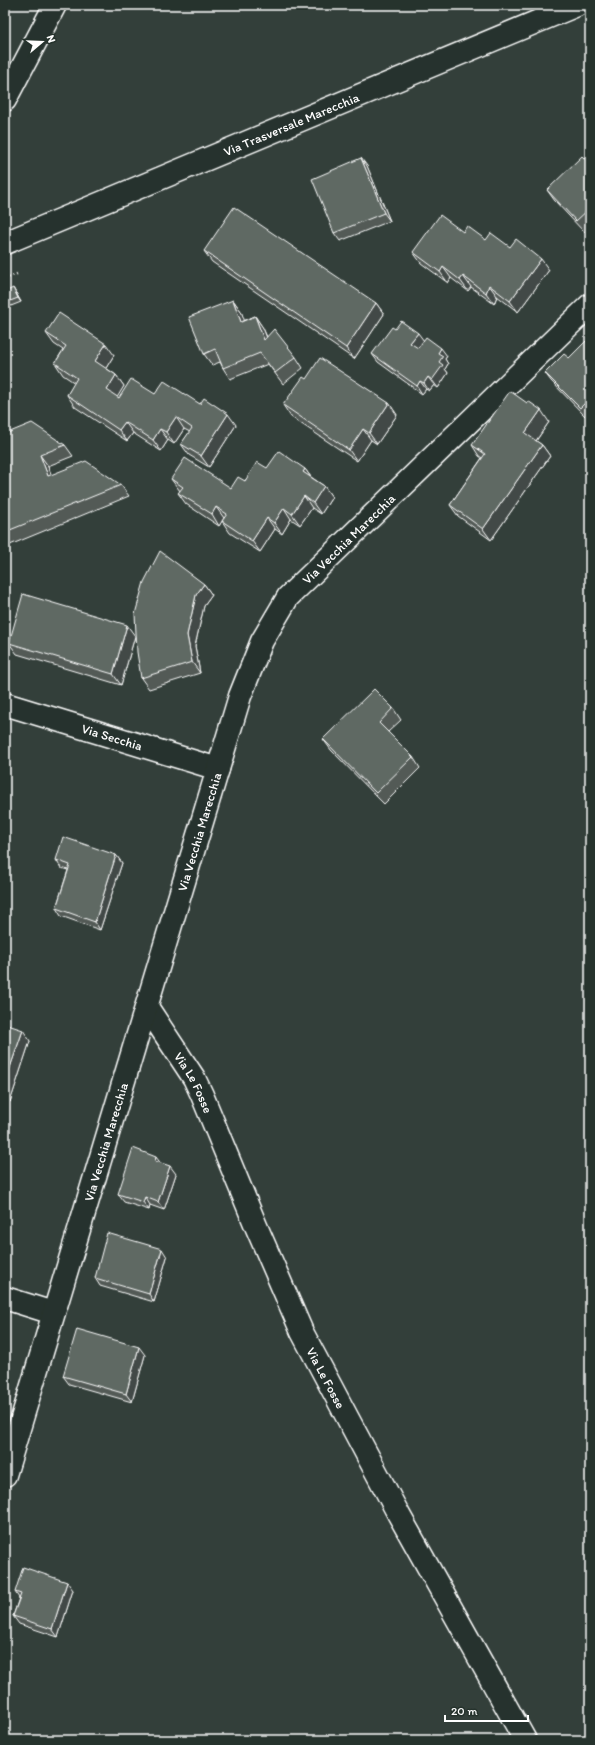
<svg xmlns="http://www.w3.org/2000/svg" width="595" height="1745" viewBox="0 0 595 1745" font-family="Itim,sans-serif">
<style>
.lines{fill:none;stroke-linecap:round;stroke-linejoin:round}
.street-casing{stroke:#fff;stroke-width:25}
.secondary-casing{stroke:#fff;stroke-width:25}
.path{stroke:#fff;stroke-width:2.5;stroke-dasharray:1 3;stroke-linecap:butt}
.street{stroke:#26332d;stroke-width:22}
.secondary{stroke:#26332d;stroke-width:22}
.wall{fill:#525a56;stroke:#fff}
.shaded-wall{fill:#424a46;stroke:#fff}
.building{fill:#5f6964;stroke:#fff}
.labels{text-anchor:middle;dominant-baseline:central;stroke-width:3;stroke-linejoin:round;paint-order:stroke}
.street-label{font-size:13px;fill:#fff;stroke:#26332d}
</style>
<rect width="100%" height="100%" fill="#333f3a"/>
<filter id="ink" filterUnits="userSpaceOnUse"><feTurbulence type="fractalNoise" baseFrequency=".025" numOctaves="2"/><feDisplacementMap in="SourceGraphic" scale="8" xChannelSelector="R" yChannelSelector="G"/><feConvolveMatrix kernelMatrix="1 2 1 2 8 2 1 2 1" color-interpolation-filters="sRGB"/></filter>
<g filter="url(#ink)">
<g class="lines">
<g class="street-casing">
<g id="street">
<path d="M5,100L55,5"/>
<path id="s1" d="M5,704L218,769"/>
<path id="s2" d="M147,1007L194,1078L202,1095L256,1226L302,1332L399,1515L525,1740"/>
<path d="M5,1298L53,1313"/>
<path id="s3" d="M5,1475L240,696L262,641L288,597L590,305"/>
</g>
</g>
<g class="secondary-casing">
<g id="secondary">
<path id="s4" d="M5,243L577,5"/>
</g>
</g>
<path class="path" d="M5,279L17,274"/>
<use href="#street" class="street"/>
<use href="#secondary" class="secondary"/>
</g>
<path class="wall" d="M158,5H169L160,8Z
M590,164V226L584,232L555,201L547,190Z
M367,166L390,221L340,241L334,233Z
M463,232L486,240L510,247L549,270L518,312L497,296L494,304L471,287L468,291L451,278L448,283L421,263L413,252Z
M204,251L376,303L384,314L354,359L212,262Z
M5,292L16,293L21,302L6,308L5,307Z
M233,300L241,311L244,321L255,316L263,328L267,337L296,357L303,368L283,384L268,364L230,379L223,368L220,362L212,365L204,354Z
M395,329L423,340L447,356L445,359L448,364L445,369L448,373L438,388L434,385L429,391L426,389L422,394L378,362L372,354Z
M46,333L114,355L106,368L116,375L124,386L117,396L119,398L155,394L200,404L236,425L209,467L189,455L181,444L190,432L184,429L174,444L168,440L161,451L133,433L127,441L75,407L67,395L75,383L63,375L55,363L63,350L54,344Z
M590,346V411L585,416L551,381L545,373L569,358Z
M306,379L389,403L397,415L377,444L371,440L357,461L291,417L283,405Z
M549,422L536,441L542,445L550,456L491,540L458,516L450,505L482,458L479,456L472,445Z
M5,434L65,445L73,456L48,466L51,475L121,485L129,496L5,547Z
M267,468L305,469L311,477L324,486L332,497L321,514L312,508L300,525L291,519L282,534L275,529L260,552L230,533L222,521L219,526L186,504L178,493L180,491L171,479L231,488Z
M204,584L212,595L204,606L195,646L200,673L149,689L141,678Z
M135,636L121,685L17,654L9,643Z
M393,708L401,720L388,732L413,757L420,768L384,804L331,750L323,739Z
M116,855L122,863L100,930L61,916L56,908L68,870L61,868L56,860Z
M5,1024L30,1041L10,1102L5,1101Z
M160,1163L176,1174L164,1210L150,1205L149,1210L124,1202L118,1194Z
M167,1257L154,1302L100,1286L95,1278Z
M145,1355L132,1402L69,1384L63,1376Z
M73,1590L58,1637L19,1624L13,1616L19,1598L15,1592Z"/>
<path class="shaded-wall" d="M361,158L367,166L390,221L384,213Z
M541,259L549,270L518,312L510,301Z
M443,267L451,278L448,283L440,272Z
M463,276L471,287L468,291L460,280Z
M489,285L497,296L494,304L486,293Z
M13,288L16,293L21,302L18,298Z
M233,300L241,311L249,333L241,322Z
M376,303L384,314L354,359L346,348Z
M255,316L263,328L272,351L264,340Z
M418,333L424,341L416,351L410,343Z
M106,344L114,355L103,373L95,361Z
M441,348L447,356L445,359L448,364L445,369L448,373L438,388L432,380L439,362L438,353Z
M116,375L124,386L115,401L107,390Z
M428,377L434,385L429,391L424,383Z
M420,381L426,389L422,394L417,386Z
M389,403L397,415L377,444L369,433Z
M541,410L549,422L533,445L525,433Z
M228,414L236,425L209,467L201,456Z
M176,417L184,429L174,444L166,432Z
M125,422L133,433L127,441L119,430Z
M160,429L168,440L161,451L153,440Z
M363,429L371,440L357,461L349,450Z
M542,445L550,456L491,540L483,529Z
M40,455L48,466L56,487L48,476Z
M305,469L313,480L303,472Z
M324,486L332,497L321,514L313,503Z
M304,496L312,508L300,525L292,514Z
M216,507L224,518L219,526L212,514Z
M284,508L291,519L282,534L274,523Z
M267,518L275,529L260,552L252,541Z
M204,584L212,595L204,606L195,646L200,673L192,662L187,635L196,595Z
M127,625L135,636L121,685L113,674Z
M116,855L122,863L100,930L95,922Z
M23,1030L30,1041L10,1102L5,1095V1082Z
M156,1157L162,1165L155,1161Z
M170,1166L176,1174L164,1210L158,1202Z
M145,1197L150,1205L149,1210L143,1202Z
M162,1249L167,1257L154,1302L149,1294Z
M139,1347L145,1355L132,1402L126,1394Z
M67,1582L73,1590L58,1637L52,1629Z"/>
<path class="building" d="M582,156L590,164V208L576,221L547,190Z
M361,158L384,213L334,233L312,179Z
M234,207L376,303L346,348L204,251Z
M440,215L463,232L467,226L486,240L491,233L510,247L516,239L541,259L510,301L489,285L486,293L463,276L460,280L443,267L440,272L413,252Z
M13,288L18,298L5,303V292Z
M233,300L241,322L255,316L264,340L274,329L296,357L275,373L260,353L223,368L215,349L204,354L189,317Z
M59,313L106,344L95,361L116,375L107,390L119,398L131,379L155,394L164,381L200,404L204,398L228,414L201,456L181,444L192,428L176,417L166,432L160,429L153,440L125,422L119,430L67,395L77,378L55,363L66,346L46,333Z
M401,321L418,333L410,343L418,348L426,337L441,348L438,353L443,356L439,362L443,365L432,380L428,377L424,383L420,381L417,386L372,354L392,327L395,329Z
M586,341L590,346V398L580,408L545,373L564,354L569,358Z
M320,358L389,403L369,433L363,429L349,450L283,405L303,377L306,379Z
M510,391L527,403L528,401L541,410L525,433L542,445L483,529L450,505L485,454L472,445Z
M32,423L65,445L40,455L48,476L86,461L121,485L5,532V434Z
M279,451L305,469L303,472L324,486L313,503L304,496L292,514L284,508L274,523L267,518L252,541L222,521L227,514L216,507L212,514L178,493L183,487L171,479L185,458L231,488L238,477L245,481L257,462L267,468Z
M160,551L204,584L196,595L187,635L192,662L141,678L137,652L135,614L144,582Z
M23,594L127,625L113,674L9,643Z
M374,689L393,708L379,723L413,757L376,793L323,739Z
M63,837L116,855L95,922L56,908L70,865L56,860Z
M5,1024L23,1030L5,1082Z
M133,1148L156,1157L155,1161L170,1166L158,1202L145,1197L143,1202L118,1194Z
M107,1233L162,1249L149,1294L95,1278Z
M77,1329L139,1347L126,1394L63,1376Z
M23,1567L67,1582L52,1629L13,1616L21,1594L15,1592Z"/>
</g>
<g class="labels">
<g class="street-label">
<text stroke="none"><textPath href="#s4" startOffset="310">Via Trasversale Marecchia</textPath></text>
<text stroke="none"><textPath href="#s3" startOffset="1008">Via Vecchia Marecchia</textPath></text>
<text stroke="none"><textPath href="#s1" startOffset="112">Via Secchia</textPath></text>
<text stroke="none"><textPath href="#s3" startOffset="672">Via Vecchia Marecchia</textPath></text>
<text stroke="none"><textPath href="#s2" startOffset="89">Via Le Fosse</textPath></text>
<text stroke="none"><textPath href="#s3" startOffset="348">Via Vecchia Marecchia</textPath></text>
<text stroke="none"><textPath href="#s2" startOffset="413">Via Le Fosse</textPath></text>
</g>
</g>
<rect width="595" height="1745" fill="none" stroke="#26332d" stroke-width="20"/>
<rect x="10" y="10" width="575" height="1725" fill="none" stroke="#fff" stroke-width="1.5" filter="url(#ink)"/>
<g transform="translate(42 42) rotate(71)" stroke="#26332d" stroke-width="3" paint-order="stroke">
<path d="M0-3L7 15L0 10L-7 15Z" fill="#ffffff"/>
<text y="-6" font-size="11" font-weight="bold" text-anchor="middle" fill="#ffffff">N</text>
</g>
<path d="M445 1715v6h83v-6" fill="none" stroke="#ffffff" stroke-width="2"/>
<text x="451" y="1715" font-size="12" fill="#ffffff" stroke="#26332d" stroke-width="3" paint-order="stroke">20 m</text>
</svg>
